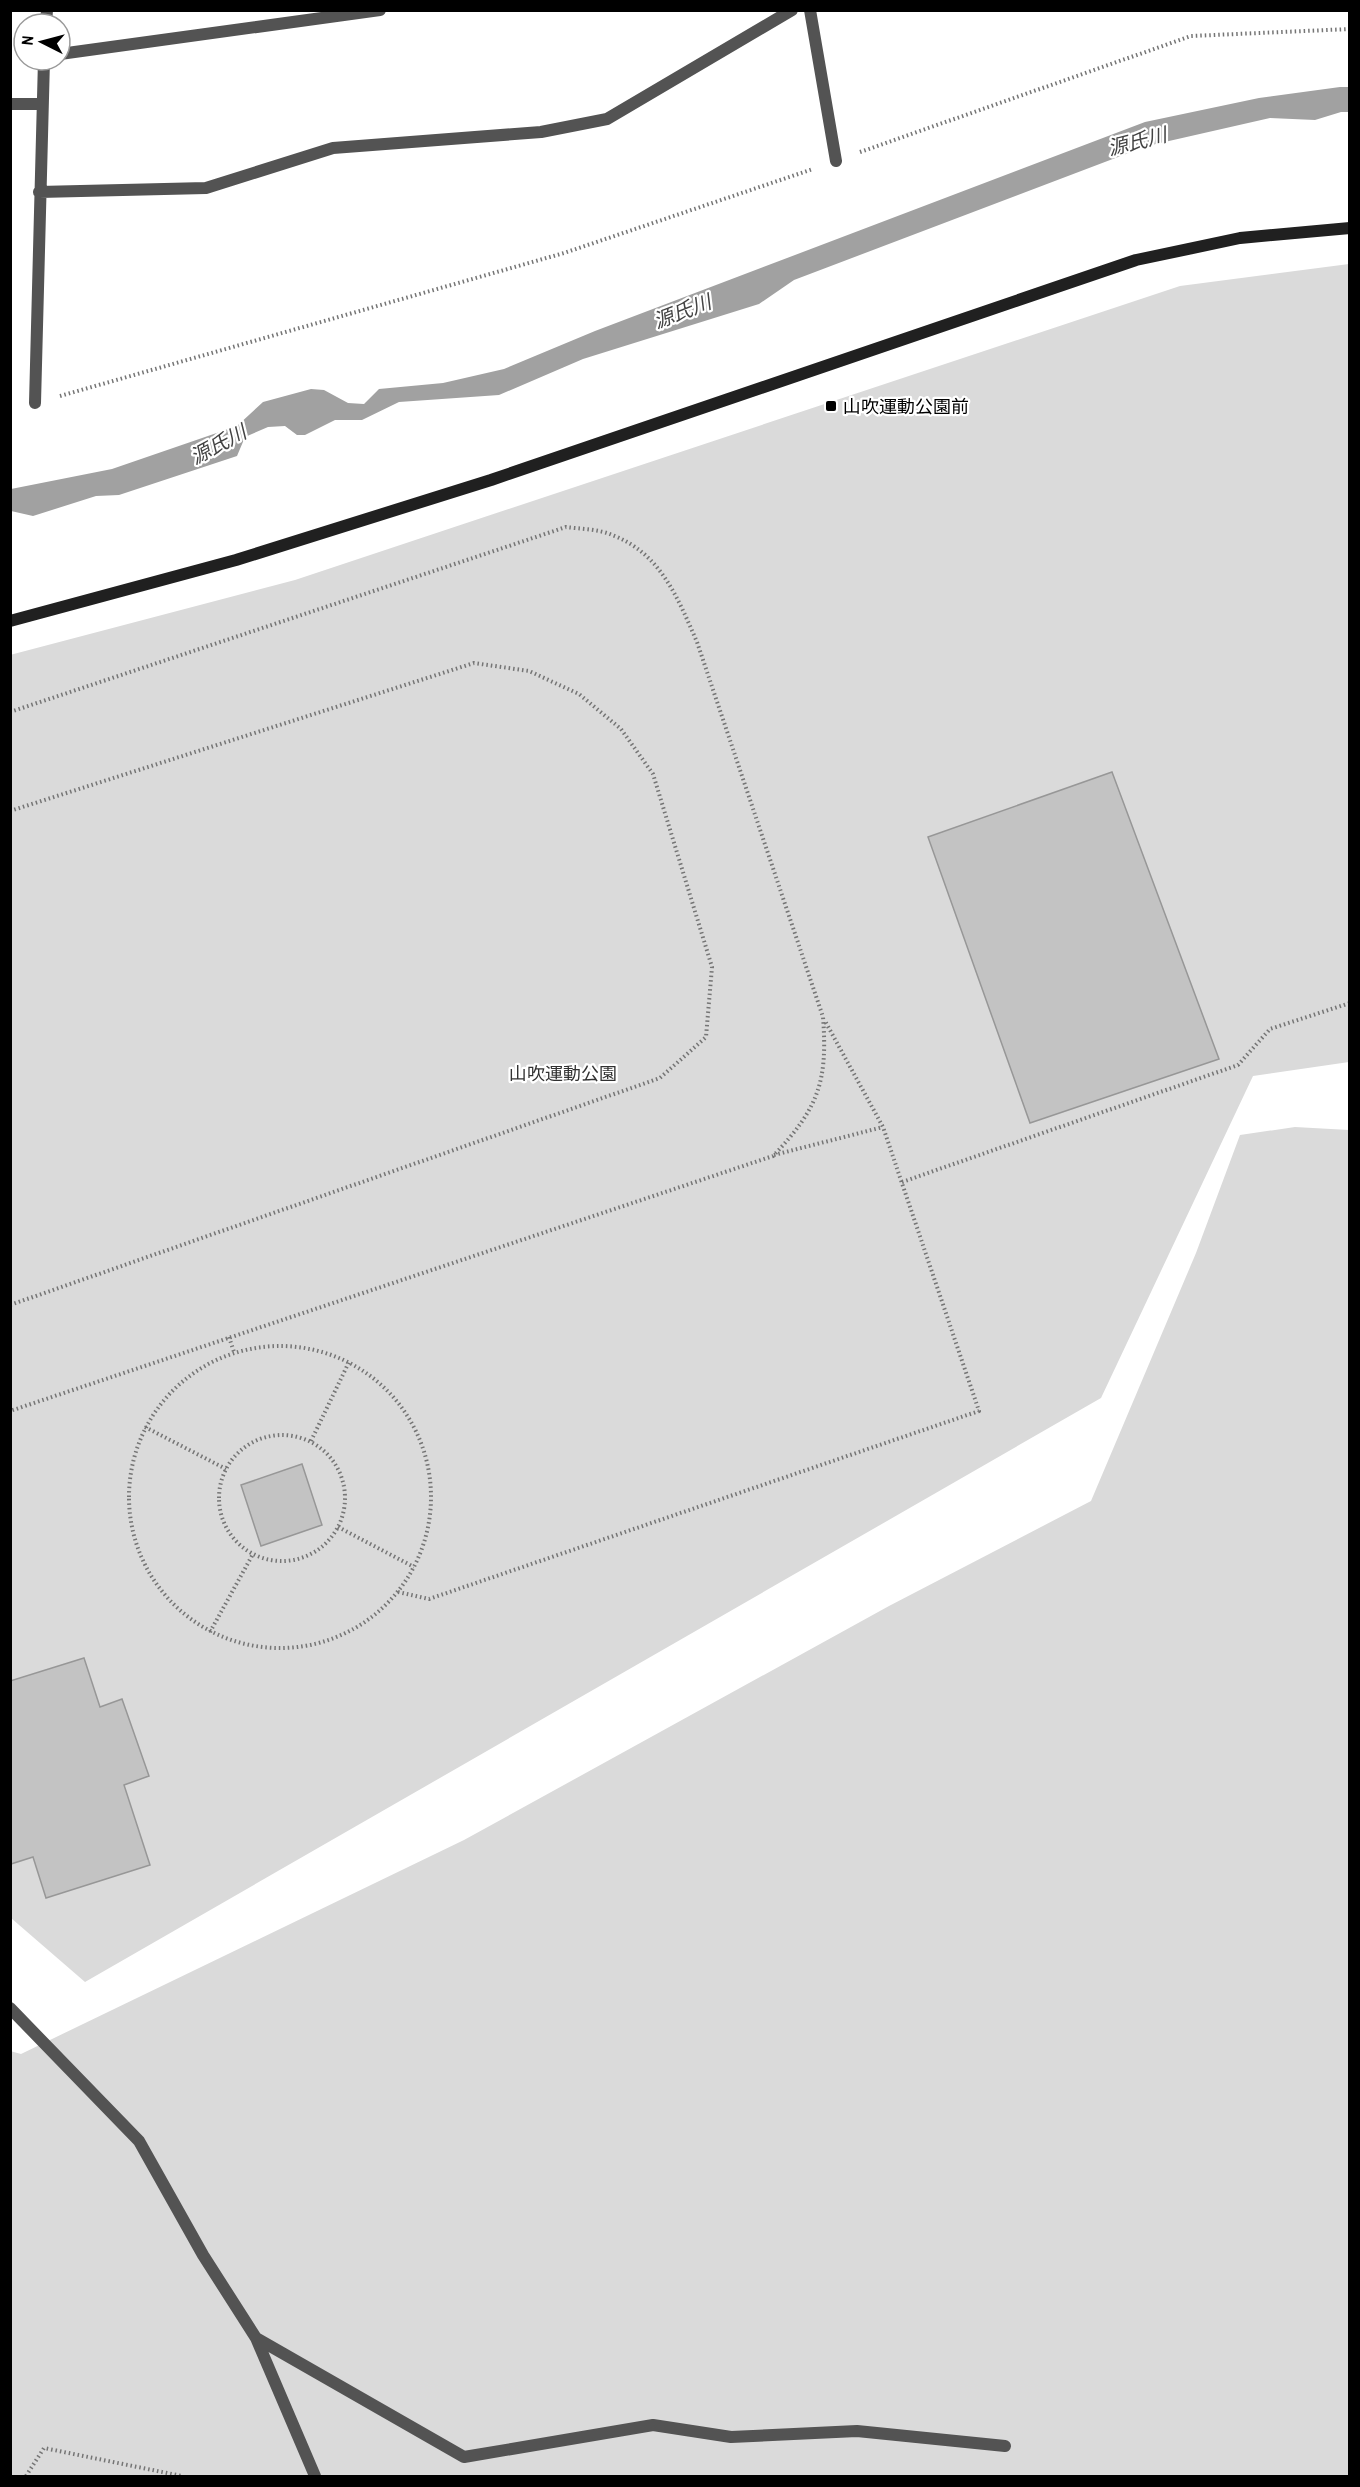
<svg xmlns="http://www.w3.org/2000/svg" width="1360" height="2487" viewBox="0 0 1360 2487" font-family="'Archivo Narrow','Noto Sans JP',sans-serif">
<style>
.green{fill:#dadada}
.water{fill:#a1a1a1}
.building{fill:#c3c3c3;stroke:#979797;stroke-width:1.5}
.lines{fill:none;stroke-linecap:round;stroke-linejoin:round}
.path{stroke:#757575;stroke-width:4;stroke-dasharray:1.5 3;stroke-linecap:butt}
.street{stroke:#535353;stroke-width:12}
.secondary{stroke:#202020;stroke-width:12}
.poi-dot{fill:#000;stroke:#fff;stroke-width:2}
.labels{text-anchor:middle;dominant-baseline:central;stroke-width:4.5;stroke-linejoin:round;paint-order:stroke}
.poi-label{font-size:18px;fill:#000;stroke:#fff;text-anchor:start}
.park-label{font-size:18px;fill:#313131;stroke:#fff}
.water-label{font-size:20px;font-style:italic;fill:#424242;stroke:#fff}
</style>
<rect width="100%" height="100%" fill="#fff"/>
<path class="green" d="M1349,264V1062L1253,1076L1101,1398L85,1982L11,1918L10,655L295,580L1180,286Z
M1295,1127L1349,1130V2476H11L10,2051L21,2054L464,1840L889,1606L1091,1501L1196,1253L1240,1135Z"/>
<path class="water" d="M1340,87H1349V112H1341L1315,120L1270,118L1147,146L794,280L759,304L583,359L499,395L399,402L362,420H335L305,435H297L285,426L268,427L245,437L237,456L119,495L96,496L33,516L11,511V489L112,469L237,426L263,402L311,389L324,390L348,403L364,404L379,389L443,383L504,369L595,331L1145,122L1259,98Z"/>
<path class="building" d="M1112,772L1219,1059L1030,1123L928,837Z
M302,1464L322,1525L261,1546L241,1485Z
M84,1658L100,1707L122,1699L149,1776L124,1785L150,1865L46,1898L33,1857L11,1864L10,1861V1681Z"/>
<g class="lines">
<path class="path" d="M860,152L1191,36L1350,29
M60,396L564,253L813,169
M10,712L566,527C580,529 599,529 612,535C661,553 678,599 697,642L823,1017C828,1082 818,1109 773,1156L10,1411
M10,811L474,663L529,671L579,694L621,729L653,774L712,967L706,1037L660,1078L10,1305
M774,1155L883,1127
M902,1182L1238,1065L1270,1029L1350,1003
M229,1337L234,1352
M129 1497a151 151 0 1 1 302 0a151 151 0 1 1-302 0Z
M145,1427L226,1469
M219 1498a63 63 0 1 1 126 0a63 63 0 1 1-126 0Z
M311,1441L349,1362
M338,1527L414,1567
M398,1592L429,1599L979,1411L883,1127L825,1021
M210,1632L253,1554
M26,2476L44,2448L182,2476"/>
<path class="street" d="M810,10L836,161
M46,24L47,10
M60,54L380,10
M10,104H41
M39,192L206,188L333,148L541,132L607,119L792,10
M35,403L44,60
M10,2008L139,2141L203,2255L256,2338L315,2476
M256,2338L464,2457L653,2425L731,2437L857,2431L1005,2446"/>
<path class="secondary" d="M10,621L236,560L491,480L1136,260L1240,238L1350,228"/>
</g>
<rect class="poi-dot" x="825" y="400" width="12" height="12" rx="3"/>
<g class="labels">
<g class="poi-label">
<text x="843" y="406">山吹運動公園前</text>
</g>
<g class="park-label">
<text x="563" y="1073">山吹運動公園</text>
</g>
<g class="water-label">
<text transform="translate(1137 141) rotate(-14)">源氏川</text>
<text transform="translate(682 311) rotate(-21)">源氏川</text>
<text transform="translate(218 444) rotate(-28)">源氏川</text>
</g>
</g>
<rect width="1360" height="2487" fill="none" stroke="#000000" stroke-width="24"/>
<g transform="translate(42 42) rotate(276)"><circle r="28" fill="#ffffff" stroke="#999999" stroke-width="1.5"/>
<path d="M0-4.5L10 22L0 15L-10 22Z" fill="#000000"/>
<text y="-9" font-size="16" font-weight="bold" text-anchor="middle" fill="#000000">N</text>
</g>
</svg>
